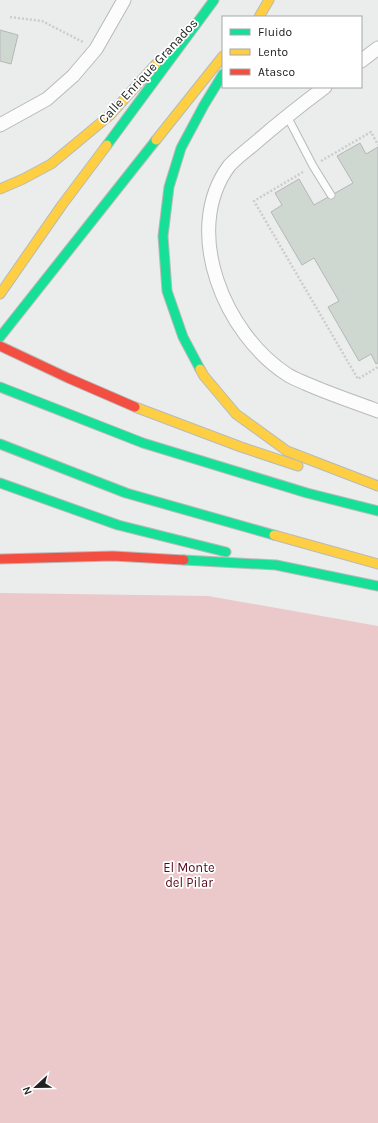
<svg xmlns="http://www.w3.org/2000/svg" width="378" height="1123" viewBox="0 0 378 1123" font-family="Karla,sans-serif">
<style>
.forest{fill:#ebc8c9}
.building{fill:#ced8d1;stroke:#b5b7b6}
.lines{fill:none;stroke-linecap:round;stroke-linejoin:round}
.lane-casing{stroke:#b8bab9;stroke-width:9}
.street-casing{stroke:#b8bab9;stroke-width:15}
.fast-casing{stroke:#b8bab9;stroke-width:11}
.slow-casing{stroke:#b8bab9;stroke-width:11}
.jam-casing{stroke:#b8bab9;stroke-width:11}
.path{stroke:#ccc;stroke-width:2.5;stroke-dasharray:2 2;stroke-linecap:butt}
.lane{stroke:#fcfcfc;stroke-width:7}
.street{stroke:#fcfcfc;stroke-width:13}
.fast{stroke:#16e098;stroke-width:9}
.slow{stroke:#ffcf43;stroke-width:9}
.jam{stroke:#f24e42;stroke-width:9}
.labels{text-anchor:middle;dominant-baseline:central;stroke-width:3.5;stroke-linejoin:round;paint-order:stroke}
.street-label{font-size:13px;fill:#202321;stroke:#fff}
.park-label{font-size:13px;fill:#570b1b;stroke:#fff}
</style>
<rect width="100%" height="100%" fill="#eaedeb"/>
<path class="forest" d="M0,593L208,596L378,626V1123H0Z"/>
<path class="building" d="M0,30L18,35L11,64L0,61Z
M360,143L366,154L378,147V363L376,364L371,354L359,361L328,307L339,301L314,258L302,265L271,212L282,205L275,193L299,179L314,205L353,183L337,156Z"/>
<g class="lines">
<g class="lane-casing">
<path id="lane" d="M287,116L313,166L331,195"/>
</g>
<g class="street-casing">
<path id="street" d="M361,61L378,48
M325,87C301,105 277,124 254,144C246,151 236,158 229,166C181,231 225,335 288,375C294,379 301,381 307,384C330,394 354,402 378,411
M0,125L47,99L73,76L96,49L124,0"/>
</g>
<g class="fast-casing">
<path id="fast" d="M107,145L214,0
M0,337L156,140
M200,369L183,337L167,291L163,236L169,187L181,148L204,105L223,74
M0,387L143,443L307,493L378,511
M0,444L126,493L274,535
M0,483L118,525L226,552
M184,560L276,565L378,586"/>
</g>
<g class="slow-casing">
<path id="slow" d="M259,17L269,0
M156,140L223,56
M0,189L23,179L51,164L110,115L156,64
M0,294L62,205L107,145
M200,369L204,376L236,414L287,451L378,486
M135,407L241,447L298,466
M274,535L378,564"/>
</g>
<g class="jam-casing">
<path id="jam" d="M0,346L68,378L135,407
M0,559L113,556L184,560"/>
</g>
<path class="path" d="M10,17L42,21L83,42
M321,161L371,132L378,145
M303,172L254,201L358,379L378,367"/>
<use href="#lane" class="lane"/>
<use href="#street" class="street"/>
<use href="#fast" class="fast"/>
<use href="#slow" class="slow"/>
<use href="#jam" class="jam"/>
</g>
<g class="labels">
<g class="street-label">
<text transform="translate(148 71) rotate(-47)">Calle Enrique Granados</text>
</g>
<g class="park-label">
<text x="189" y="867">El Monte<tspan x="189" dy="15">del Pilar</tspan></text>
</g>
</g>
<rect x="222" y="16" width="140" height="72" fill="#ffffff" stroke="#a6a7a6"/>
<rect x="230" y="29" width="20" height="6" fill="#16e098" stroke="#a6a7a6"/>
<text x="258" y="36" font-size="12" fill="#202321">Fluido</text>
<rect x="230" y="49" width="20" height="6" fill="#ffcf43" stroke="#a6a7a6"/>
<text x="258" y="56" font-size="12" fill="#202321">Lento</text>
<rect x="230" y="69" width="20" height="6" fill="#f24e42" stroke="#a6a7a6"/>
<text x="258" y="76" font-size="12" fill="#202321">Atasco</text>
<g transform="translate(36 1087) rotate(248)" stroke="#ffffff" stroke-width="3" paint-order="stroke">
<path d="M0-3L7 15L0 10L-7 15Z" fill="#202321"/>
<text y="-6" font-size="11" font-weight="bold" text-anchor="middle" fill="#202321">N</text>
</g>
</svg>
